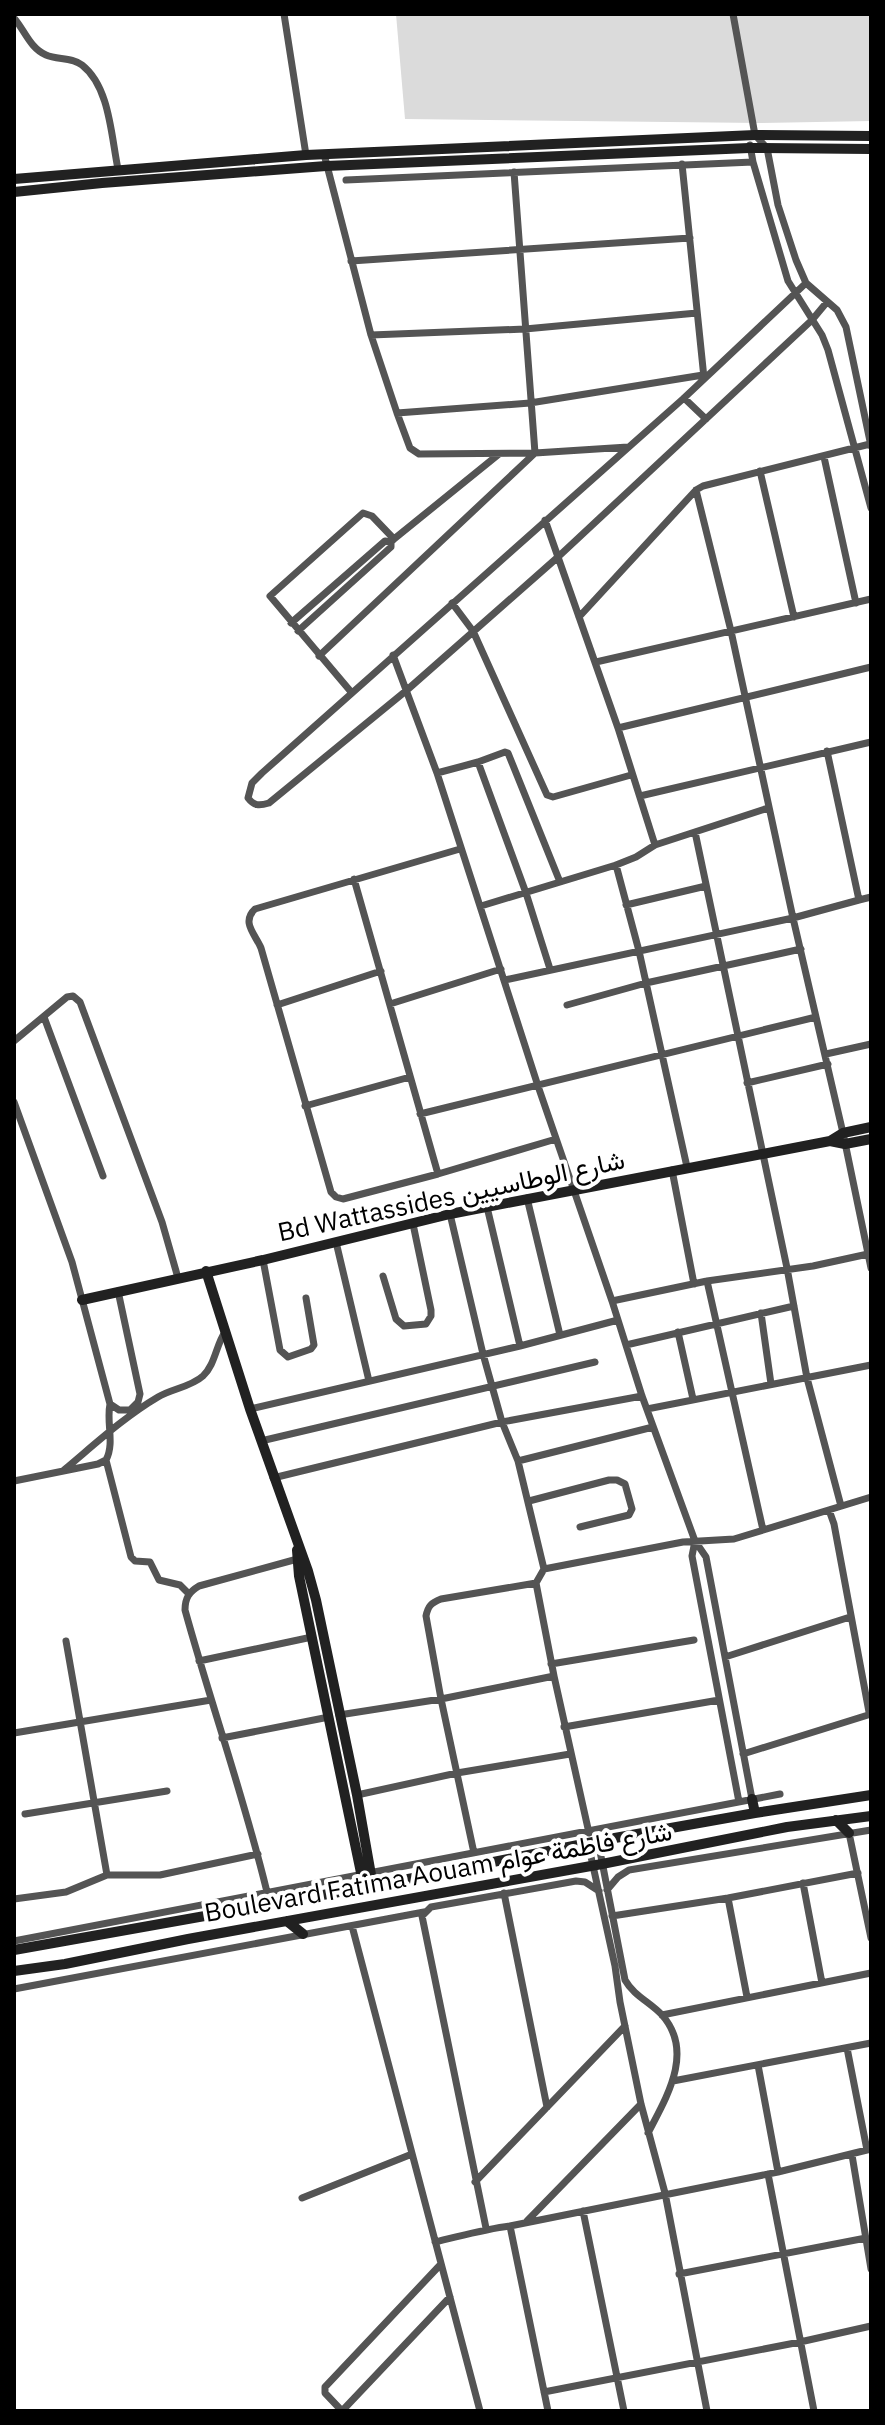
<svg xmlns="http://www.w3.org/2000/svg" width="885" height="2425" viewBox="0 0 885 2425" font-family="'IBM Plex Sans',Vazirmatn,sans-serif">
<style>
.green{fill:#dbdbdb}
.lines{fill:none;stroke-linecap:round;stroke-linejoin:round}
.street{stroke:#545454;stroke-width:7}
.secondary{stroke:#212121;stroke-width:10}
.labels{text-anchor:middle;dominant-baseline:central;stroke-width:8;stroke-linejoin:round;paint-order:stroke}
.street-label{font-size:26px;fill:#000;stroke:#fff}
</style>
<rect width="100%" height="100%" fill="#fff"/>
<path class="green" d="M396,14H871V121L761,123L405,119Z"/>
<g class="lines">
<path class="street" d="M284,14L306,155
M733,14L755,135L767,148L778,205L796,260L806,283L837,310L846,327L871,446
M14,18C25,31 30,48 46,55C57,60 72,57 82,65C110,87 111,136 118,169
M750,145L753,162L788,281L822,335L828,350L871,508
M324,154L371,335L525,329L697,313
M682,164L704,378
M346,180L753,162
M351,261L690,238
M806,283L684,398L262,773L252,783L248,798C254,806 259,806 269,803L407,690L558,557L812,320L827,302
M371,335L397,413L530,403L703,375
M684,398L706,419
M397,413L410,448L419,454L535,453L628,447
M824,457L856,603
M760,471L794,617
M696,490L731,631L793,918L859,900L827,751
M545,520L618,728L655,845
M452,603L473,631L547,795L553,797L631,775
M579,617L696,490L703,486L870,444
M291,623L385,541L391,542L394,539L499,454
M298,631L391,547V542
M393,655L437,773L538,1086L612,1301L642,1396L695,1541L706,1557L752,1799
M319,656L535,453L514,172
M596,662L871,599
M352,693L270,596L363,513L372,516L394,539
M618,728L871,667
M478,762L505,752L508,753L560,882
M437,773L478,762L526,893L550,969
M640,796L871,742
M695,832L787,1268L807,1378L841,1506
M460,849L255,909C241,922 255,934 261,948L331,1192L336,1197L343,1199L438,1174L556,1139
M616,865L639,951L687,1167
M354,879L438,1174
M859,900L871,897
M626,905L706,886
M481,906L616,865L636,857L655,845L768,808
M505,980L793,918L843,1133L871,1268
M390,1004L501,969
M277,1005L381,971
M567,1005L646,983L801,949
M44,1017L103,1176
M14,1041L67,997L73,996L80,1002L162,1222L178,1278
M826,1054L871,1044
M747,1083L828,1064
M14,1102L72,1262L110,1404C106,1422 115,1443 106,1460L98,1464L14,1481
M305,1106L410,1077
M420,1114L816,1017
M672,1170L694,1284
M527,1198L560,1335
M487,1207L520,1346
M450,1214L483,1354L502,1422L518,1461L544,1569L536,1583L554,1676
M336,1242L369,1381
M263,1260L280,1350L288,1357L311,1349L314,1345L306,1298
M383,1276L396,1319L404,1326L426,1324L431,1316V1310L413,1224
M707,1281L763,1530
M612,1301L707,1281L813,1266L868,1254
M761,1313L771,1384
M678,1332L693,1399
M626,1345L794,1306
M110,1404L119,1410H130L138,1402L140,1394L118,1291
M250,1409L520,1346L618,1320
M647,1409L871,1365
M261,1441L595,1362
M106,1460L131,1557L135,1561L150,1562L159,1580L180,1585L189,1594
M518,1461L653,1427
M64,1470C94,1445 124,1417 158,1397C171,1389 191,1387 203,1376C215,1365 216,1345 225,1332
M273,1478L502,1422L642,1396
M529,1501L609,1480H617L625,1484L632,1509L629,1515L580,1527
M695,1541L692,1556L739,1802
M544,1569L683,1542L734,1539L871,1497
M66,1641L107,1875
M725,1657L850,1617
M199,1661L312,1637
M551,1664L694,1640
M339,1715L441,1699L554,1676L589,1833
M564,1727L719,1700
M14,1733L211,1700
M222,1738L329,1717
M743,1754L868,1715L869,1712L834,1524L829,1510
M357,1795L457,1773L570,1754
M25,1814L167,1791
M849,1833L871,1938
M598,1841L625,1980C634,1996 650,2002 662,2015C695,2052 666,2098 648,2133
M588,1843L615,1966L620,2002L641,2104L665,2193L707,2411
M474,1853L441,1699L426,1616C428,1606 431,1603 441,1599L536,1583
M803,1883L822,1983
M607,1890L618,1877L629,1870L871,1830
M267,1892C244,1797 211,1704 185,1610C185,1598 189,1592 199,1586L301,1558
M504,1893L547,2107
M728,1898L747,1997
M14,1899L66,1892L107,1875H160L258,1854
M612,1916L728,1898L858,1873
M352,1926L480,2411
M14,1941L780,1794
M14,1989L424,1912
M662,2015L871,1973
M847,2048L867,2150
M758,2065L778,2172
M673,2081L871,2043
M852,2155L871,2269
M768,2174L814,2411
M475,2182L625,2026
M302,2198L412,2154
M583,2211L624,2411
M527,2221L641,2104
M510,2226L548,2411
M486,2228L422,1916L431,1907L576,1881L585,1882L599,1891
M435,2242C461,2236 485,2229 510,2226L778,2172L871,2149
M679,2274L866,2238
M544,2392L800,2342L871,2326
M342,2411L325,2393V2387L441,2264
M342,2411L450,2297"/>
<path class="secondary" d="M14,179L306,155L755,135L871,136
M14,192L102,183L326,166L749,148L871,149
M830,1141L843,1133L871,1127
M206,1271L250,1409L308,1571L316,1600L357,1795L373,1886
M82,1300L263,1260L450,1214L830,1141L845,1144L871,1139
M297,1550L299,1576L364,1887
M752,1799L755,1813
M836,1820L849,1833
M287,1921L303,1934
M14,1950L373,1886L598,1841L755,1813L871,1795
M14,1971L65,1964L188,1939L602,1864L787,1827L871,1816"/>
</g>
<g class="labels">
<g class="street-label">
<text transform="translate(451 1195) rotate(-12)">Bd Wattassides شارع الوطاسيين</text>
<text transform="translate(438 1871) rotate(-10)">Boulevard Fatima Aouam شارع فاطمة عوام</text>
</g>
</g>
<rect width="885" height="2425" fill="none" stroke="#000000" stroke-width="32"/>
</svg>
